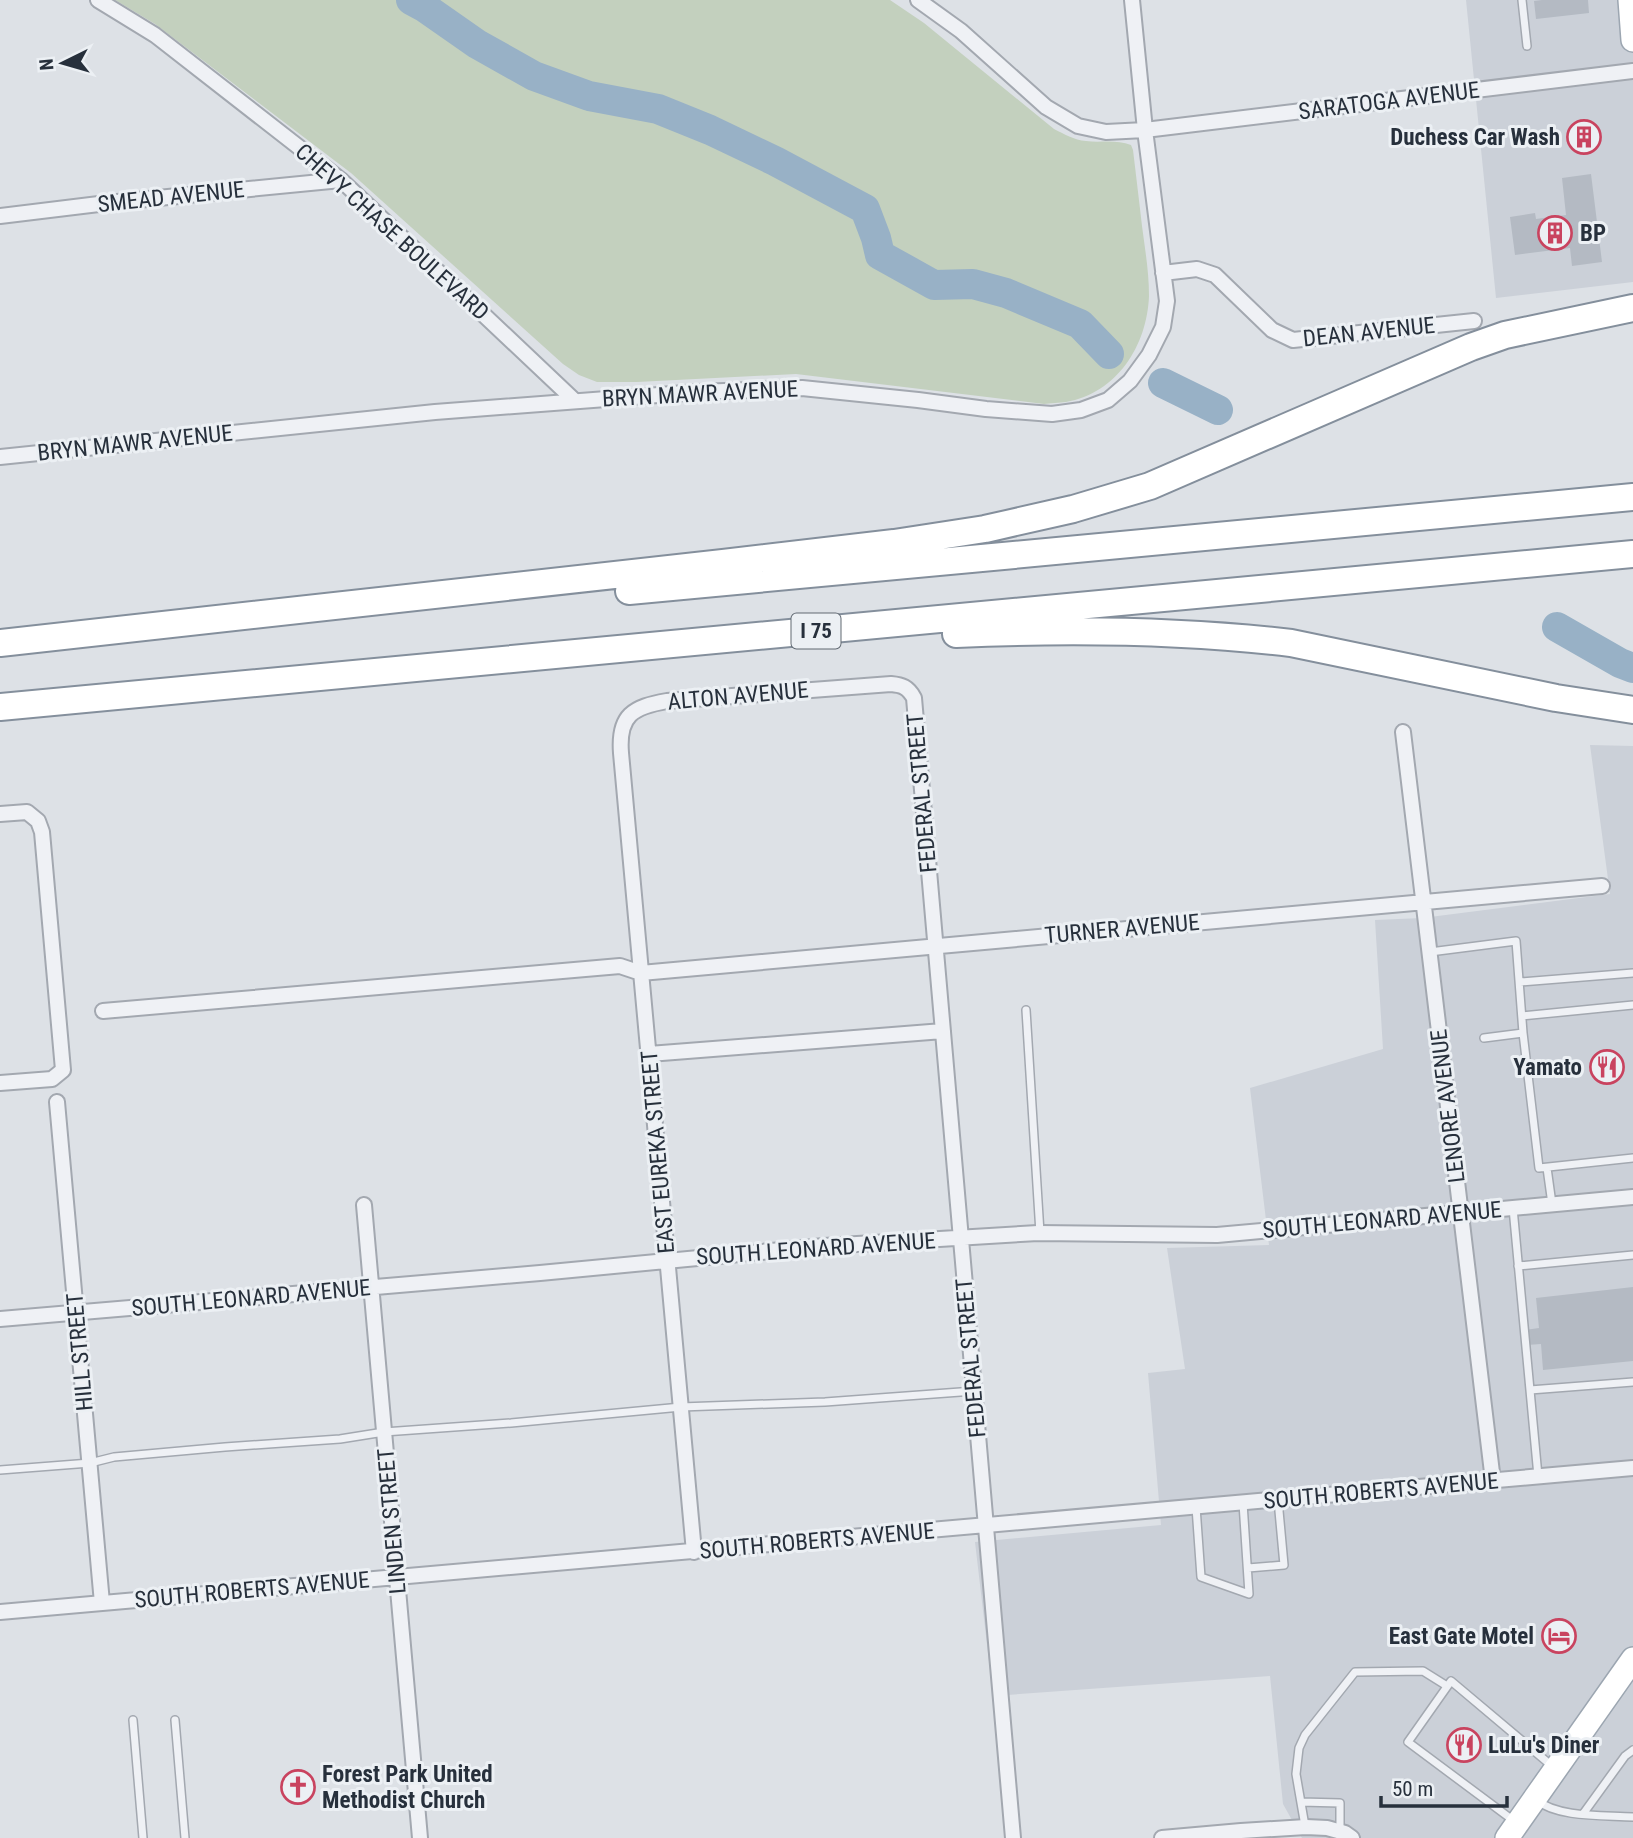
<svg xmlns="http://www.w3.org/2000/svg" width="1633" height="1838" viewBox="0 0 1633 1838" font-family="'Roboto Condensed',sans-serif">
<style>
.built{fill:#cbd0d8}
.green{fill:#c3d0be}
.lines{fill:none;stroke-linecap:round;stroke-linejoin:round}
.river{stroke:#98b1c6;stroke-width:30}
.building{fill:#b4bac3}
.service-casing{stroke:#a3a8b0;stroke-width:10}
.minor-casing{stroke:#a3a8b0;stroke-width:18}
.primary-casing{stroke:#9ca6b1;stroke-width:26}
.motorway-casing{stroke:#848f9c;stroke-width:30}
.service{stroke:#eff1f5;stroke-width:7}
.minor{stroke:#eff1f5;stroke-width:14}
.primary{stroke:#fff;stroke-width:23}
.motorway{stroke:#fff;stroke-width:26}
.labels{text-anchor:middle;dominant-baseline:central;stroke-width:6;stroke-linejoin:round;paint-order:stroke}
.shield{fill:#ecf0f4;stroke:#626a73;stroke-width:2}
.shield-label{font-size:21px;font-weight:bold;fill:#27303c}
.street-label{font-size:23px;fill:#27303c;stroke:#ecf0f4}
.poi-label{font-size:23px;font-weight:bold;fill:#27303c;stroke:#ecf0f4;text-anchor:end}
</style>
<rect width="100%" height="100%" fill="#dde1e6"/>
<path class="built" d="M1466,0H1633V282L1496,298Z
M1590,745L1633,746V1838H1302L1283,1804L1270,1676L993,1696L975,1542L1161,1525L1148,1373L1185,1369L1167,1248L1269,1245L1250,1088L1383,1049L1375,920L1422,918L1610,894Z"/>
<path class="green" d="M115,0H890L924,23L1054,129C1064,134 1074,140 1086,141C1101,143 1116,139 1131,145L1133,150C1136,175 1139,200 1142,226C1145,249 1149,272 1149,296C1147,346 1117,393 1066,402C1059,403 1051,403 1044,404L796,374L637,382H597L579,375L563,364L351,173L155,24Z"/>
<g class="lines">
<path class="river" d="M411,0L424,7L477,44L534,76L589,96L658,109L710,130L775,161L865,209L876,238L880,255L934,285L973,284L1006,293L1080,324L1109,354
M1163,383L1218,410
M1557,627L1620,663L1633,668"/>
</g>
<path class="building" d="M1542,0H1588L1589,13L1536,19L1534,1Z
M1599,128L1600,143L1570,147L1568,131Z
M1591,174L1602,262L1572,266L1570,248L1515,255L1510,217L1535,213L1536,219L1566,215L1562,178Z
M1633,1287V1361L1543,1370L1541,1344L1527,1345L1525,1330L1539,1328L1536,1298Z"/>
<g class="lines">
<g class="service-casing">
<path id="service" d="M1522,0L1527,46
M1430,952L1516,941L1523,1033L1484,1038
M1520,982L1633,973
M1026,1010L1040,1233
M1522,1016L1633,1005
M1523,1033L1539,1168L1633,1158
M1547,1168L1552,1204
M1513,1208L1538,1476
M1518,1266L1633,1255
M1530,1390L1633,1382
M0,1470L90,1463L114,1457L225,1447L340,1439L384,1432L511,1423L681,1407L825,1402L974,1391
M1196,1507L1201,1577L1249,1594L1243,1503
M1248,1568L1284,1565L1278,1500
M133,1720L143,1838
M175,1720L185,1838
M1536,1800C1559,1818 1603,1815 1633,1817
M1301,1802L1340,1803V1832
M1583,1814L1625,1756L1633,1750
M1514,1821L1408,1742L1451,1681L1552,1766
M1305,1826L1296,1774L1299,1748L1305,1735L1355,1672L1423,1671L1447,1686"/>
</g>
<g class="minor-casing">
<path id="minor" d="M98,0L155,35L341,180L575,401
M918,0L961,31L1046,107L1078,126L1106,132L1145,130L1633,71
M0,216L107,203L341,180
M1163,273L1197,269L1215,275L1272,330L1293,340L1474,321
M0,457L435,412L698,392L802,388L918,400L986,409L1052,414L1081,410L1108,400L1130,381L1149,355L1163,327L1167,301L1145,130L1132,0
M1403,732L1493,1481
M0,814L27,812L38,821L42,832L63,1070L52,1079L0,1083
M103,1011L620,966L641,973L1602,886
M649,1054L943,1031
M57,1102L102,1603
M364,1205L420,1838
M0,1319L540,1273L824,1246L1038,1233L1217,1235L1633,1197
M694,1552L621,753C618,715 633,707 667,701L891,684C902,685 908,687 914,698L1013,1838
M0,1612L1633,1468
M1162,1838L1241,1831L1306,1827L1327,1828L1345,1833L1352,1838"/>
</g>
<g class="primary-casing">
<path id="primary" d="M1630,0L1633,40
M1507,1838L1633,1659"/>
</g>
<g class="motorway-casing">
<path id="motorway" d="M629,591L1633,497
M956,634C1067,629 1180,630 1291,643L1556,698L1633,710
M0,643L723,563L894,543L985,529L1073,509L1150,486L1471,347L1505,335L1633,308
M0,707L1633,554"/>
</g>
<use href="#service" class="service"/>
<use href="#minor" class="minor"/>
<use href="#primary" class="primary"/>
<use href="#motorway" class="motorway"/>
</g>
<defs>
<g id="building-ring" transform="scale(1.75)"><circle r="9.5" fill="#ecf0f4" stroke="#c9435f" stroke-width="1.5"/><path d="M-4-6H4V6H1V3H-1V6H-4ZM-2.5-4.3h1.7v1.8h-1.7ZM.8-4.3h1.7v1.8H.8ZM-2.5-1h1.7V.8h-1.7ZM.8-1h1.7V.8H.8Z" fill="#c9435f"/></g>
<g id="restaurant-ring" transform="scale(1.75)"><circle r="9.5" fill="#ecf0f4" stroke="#c9435f" stroke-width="1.5"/><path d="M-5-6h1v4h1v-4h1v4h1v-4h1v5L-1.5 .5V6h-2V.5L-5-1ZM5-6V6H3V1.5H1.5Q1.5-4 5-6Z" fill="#c9435f"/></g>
<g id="hotel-ring" transform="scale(1.75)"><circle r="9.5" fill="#ecf0f4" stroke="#c9435f" stroke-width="1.5"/><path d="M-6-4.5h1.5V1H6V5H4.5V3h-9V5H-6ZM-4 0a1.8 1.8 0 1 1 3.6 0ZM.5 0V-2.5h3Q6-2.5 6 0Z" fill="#c9435f"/></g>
<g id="church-ring" transform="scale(1.75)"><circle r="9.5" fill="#ecf0f4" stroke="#c9435f" stroke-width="1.5"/><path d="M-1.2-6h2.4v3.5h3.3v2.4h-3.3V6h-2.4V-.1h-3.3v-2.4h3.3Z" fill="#c9435f"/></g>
</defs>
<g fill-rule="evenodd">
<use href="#building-ring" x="1584" y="137"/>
<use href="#building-ring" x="1555" y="233"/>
<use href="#restaurant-ring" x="1607" y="1067"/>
<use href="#hotel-ring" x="1559" y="1636"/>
<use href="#restaurant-ring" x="1464" y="1745"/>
<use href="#church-ring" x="298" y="1787"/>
</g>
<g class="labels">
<rect class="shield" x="791.5" y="613.5" width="49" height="35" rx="5"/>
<g class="shield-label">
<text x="816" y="631">I 75</text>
</g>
<g class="street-label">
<text transform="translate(1389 101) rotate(-7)">SARATOGA AVENUE</text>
<text transform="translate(171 197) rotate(-6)">SMEAD AVENUE</text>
<text transform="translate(392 232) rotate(42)">CHEVY CHASE BOULEVARD</text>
<text transform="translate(1369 332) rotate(-6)">DEAN AVENUE</text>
<text transform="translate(700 394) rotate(-3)">BRYN MAWR AVENUE</text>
<text transform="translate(135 443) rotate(-6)">BRYN MAWR AVENUE</text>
<text transform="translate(738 696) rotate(-5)">ALTON AVENUE</text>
<text transform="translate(922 793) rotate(-95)">FEDERAL STREET</text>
<text transform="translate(1122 929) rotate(-5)">TURNER AVENUE</text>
<text transform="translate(1448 1106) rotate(-97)">LENORE AVENUE</text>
<text transform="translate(658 1152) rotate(-95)">EAST EUREKA STREET</text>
<text transform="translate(1382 1220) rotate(-5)">SOUTH LEONARD AVENUE</text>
<text transform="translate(816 1249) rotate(-4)">SOUTH LEONARD AVENUE</text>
<text transform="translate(251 1298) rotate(-5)">SOUTH LEONARD AVENUE</text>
<text transform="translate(80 1352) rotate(-95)">HILL STREET</text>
<text transform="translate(971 1358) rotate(-95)">FEDERAL STREET</text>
<text transform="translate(1381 1491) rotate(-5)">SOUTH ROBERTS AVENUE</text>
<text transform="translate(392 1521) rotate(-95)">LINDEN STREET</text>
<text transform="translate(817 1541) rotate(-5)">SOUTH ROBERTS AVENUE</text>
<text transform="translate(252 1590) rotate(-5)">SOUTH ROBERTS AVENUE</text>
</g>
<g class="poi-label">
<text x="1560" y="137">Duchess Car Wash</text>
<text x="1580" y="233" text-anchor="start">BP</text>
<text x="1582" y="1067">Yamato</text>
<text x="1534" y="1636">East Gate Motel</text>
<text x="1488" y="1745" text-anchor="start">LuLu's Diner</text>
<text x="322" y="1774" text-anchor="start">Forest Park United<tspan x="322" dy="26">Methodist Church</tspan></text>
</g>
</g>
<g transform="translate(63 63) rotate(265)" stroke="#ecf0f4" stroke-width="5" paint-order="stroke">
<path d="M0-5L12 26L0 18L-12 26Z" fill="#27303c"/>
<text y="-10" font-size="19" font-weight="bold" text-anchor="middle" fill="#27303c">N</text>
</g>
<path d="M1381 1796v10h126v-10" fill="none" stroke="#27303c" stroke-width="3.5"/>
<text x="1392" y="1796" font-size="21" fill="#27303c" stroke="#ecf0f4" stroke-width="5" paint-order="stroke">50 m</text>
</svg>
